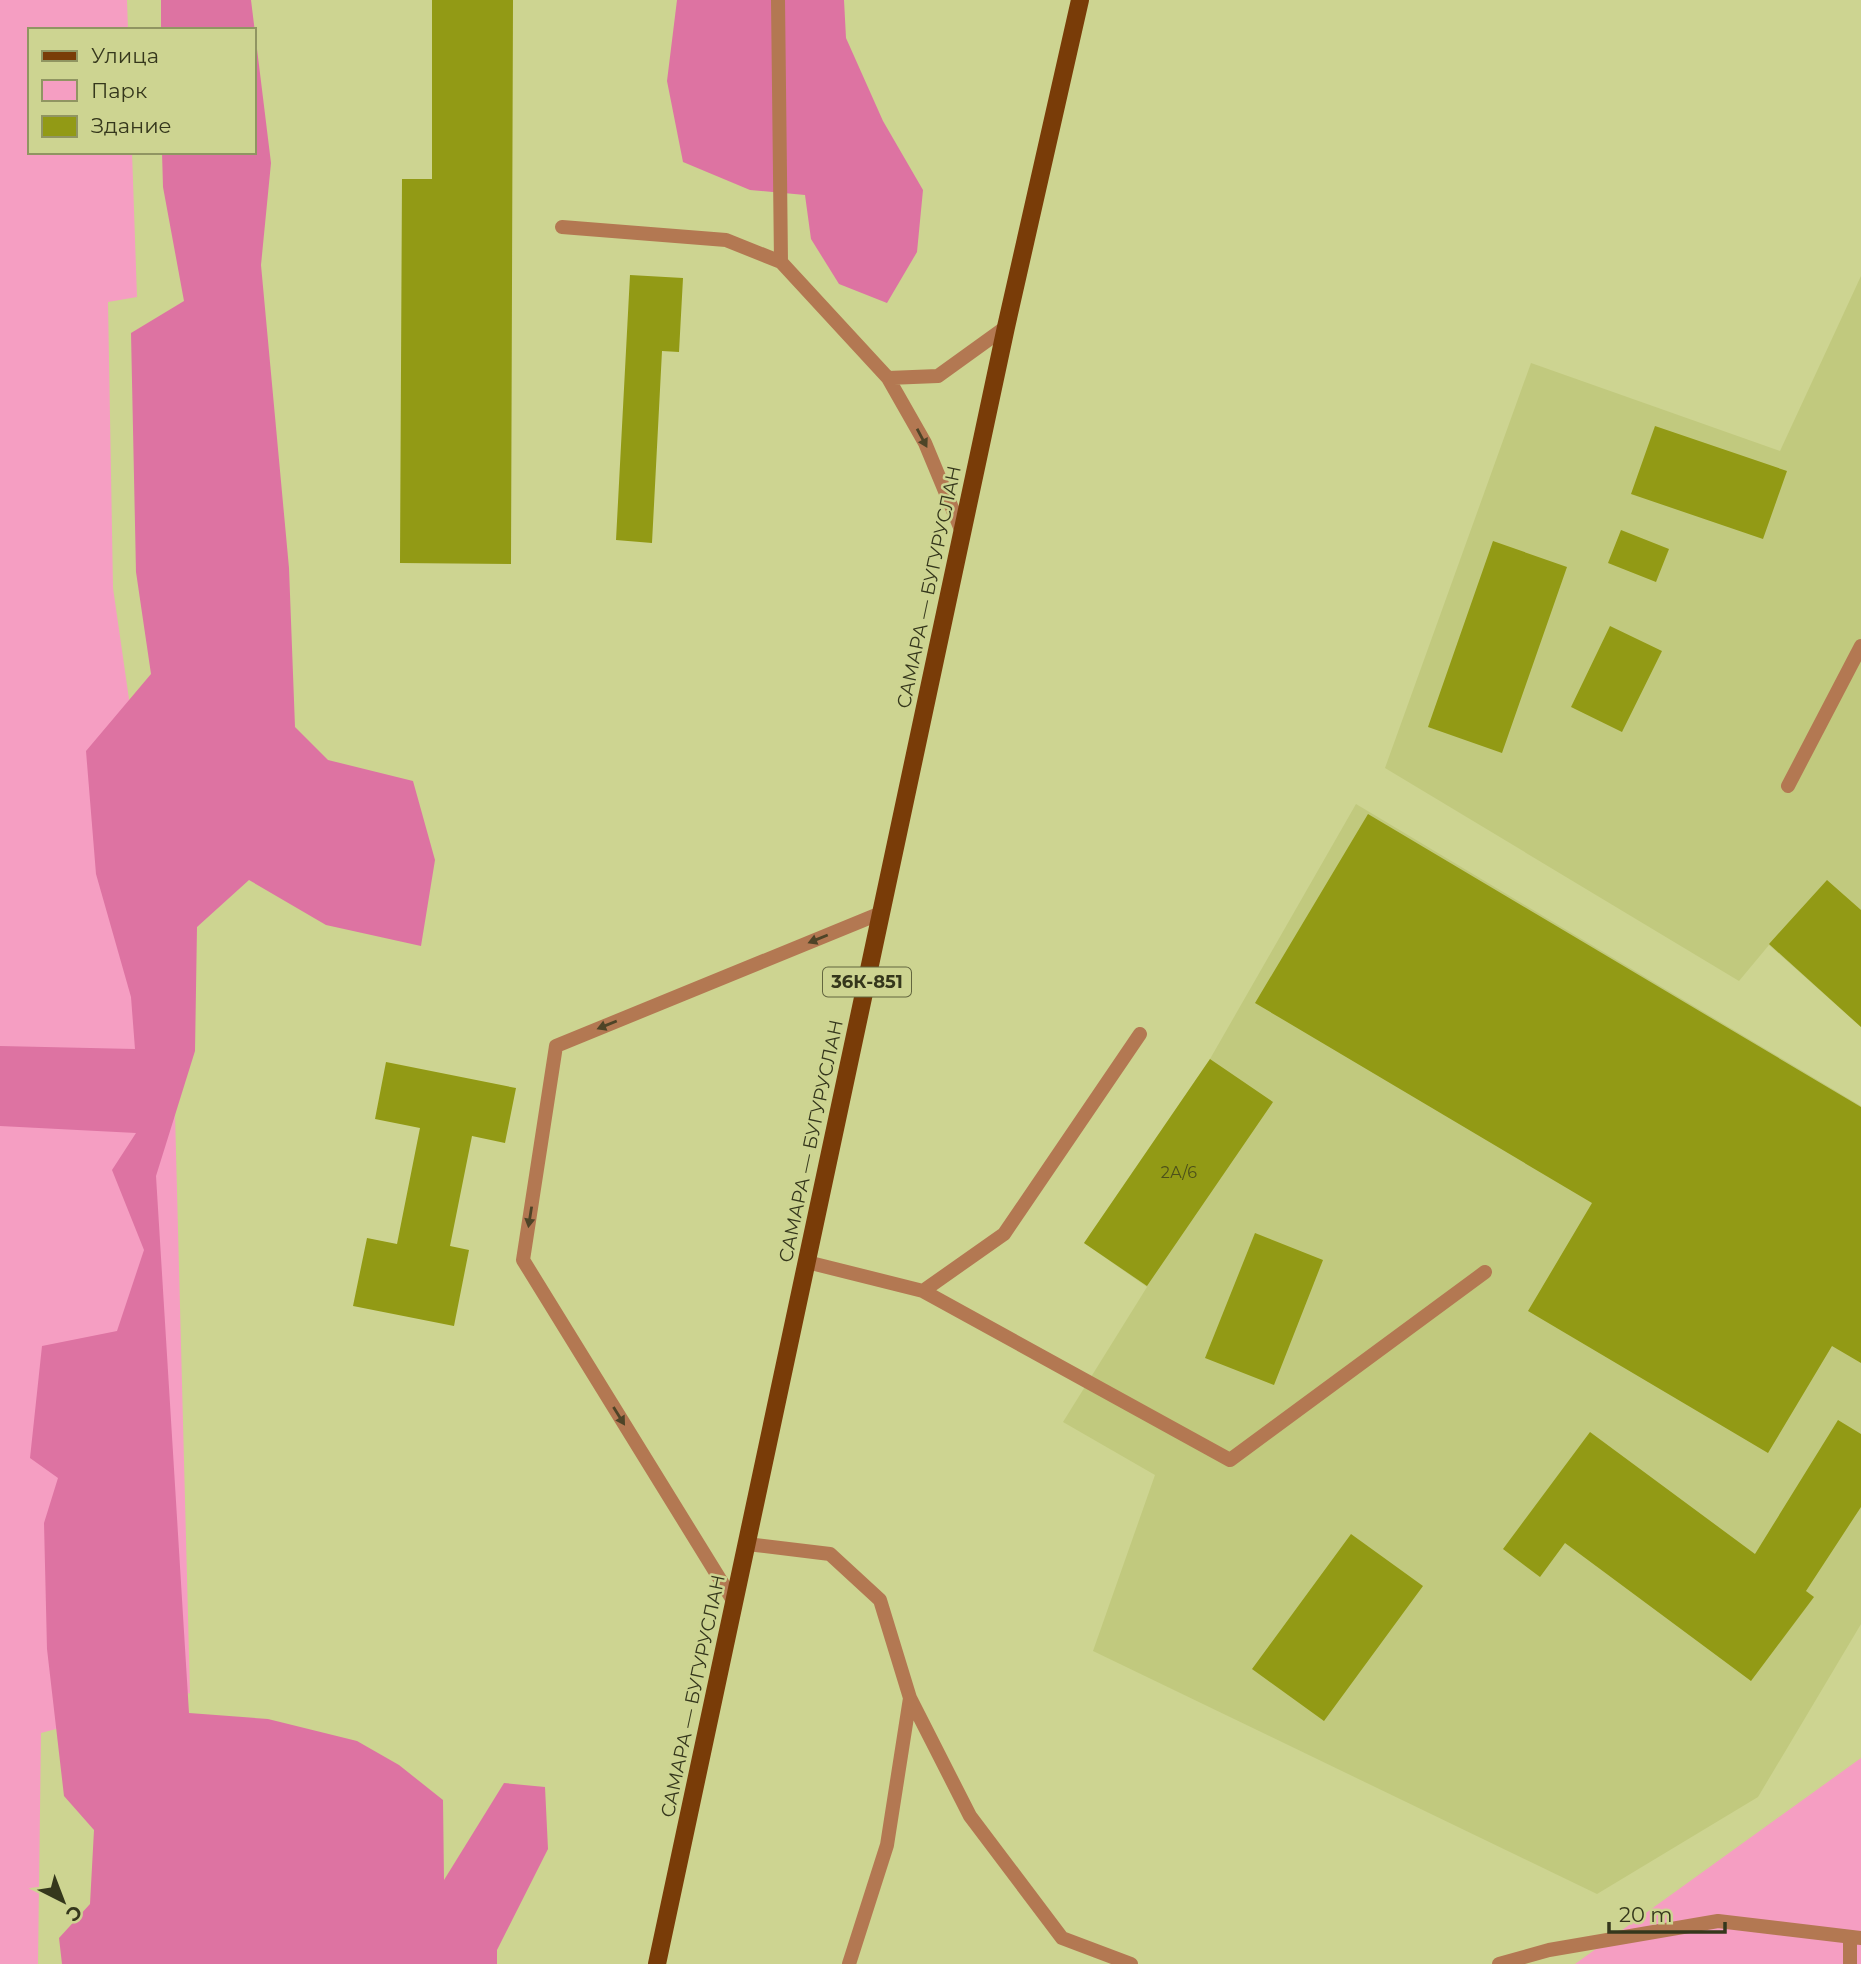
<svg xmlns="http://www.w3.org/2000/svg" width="1861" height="1964" viewBox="0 0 1861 1964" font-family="Montserrat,sans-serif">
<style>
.built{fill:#c1c97e}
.green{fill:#f59ec2}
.forest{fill:#dd73a2}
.building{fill:#929a15}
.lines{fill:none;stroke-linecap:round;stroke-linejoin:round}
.service{stroke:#b37852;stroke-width:14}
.primary{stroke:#793c08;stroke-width:18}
.oneway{fill:#4e4427}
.labels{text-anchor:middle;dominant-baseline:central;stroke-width:5;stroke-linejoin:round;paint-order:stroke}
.number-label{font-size:16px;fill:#4c501a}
.shield{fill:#cdd491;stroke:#63663f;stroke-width:2}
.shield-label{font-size:18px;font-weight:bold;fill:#35371c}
.street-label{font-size:19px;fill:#35371c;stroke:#cdd491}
</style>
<rect width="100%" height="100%" fill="#cdd491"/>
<path class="built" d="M1861,276V1027L1769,945L1739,981L1385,768L1531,363L1780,451Z
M1356,804L1861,1106V1624L1758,1797L1597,1894L1093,1651L1155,1475L1063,1422L1147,1287L1084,1243L1210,1059Z"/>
<path class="green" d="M0,0H127L128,30H30V152H132L137,297L108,302L113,588L172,997L190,1693L41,1733L38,1964H0Z
M1861,1758V1964H1575Z"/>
<path class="forest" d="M161,0H251L271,163L261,265L289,568L295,727L328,760L413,781L435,860L421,946L326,925L249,880L197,927L195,1051L156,1176L189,1713L268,1719L357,1741L399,1765L443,1800L444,1880L504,1783L545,1787L548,1849L497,1950V1964H62L59,1938L90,1904L94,1830L64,1796L47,1649L44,1523L58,1478L30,1458L42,1346L117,1331L144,1250L112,1170L136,1133L0,1126V1046L135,1049L131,997L96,874L86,751L151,674L136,572L131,333L184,301L163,187L162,152H254V30H161Z
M677,0H844L846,38L883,121L923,190L917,252L887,303L839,284L811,239L805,195L750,190L683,162L667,81Z"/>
<path class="building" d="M432,0H513L511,564L400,563L402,179H432Z
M630,275L683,278L679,352L662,351L652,543L616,540Z
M1655,426L1787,471L1763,539L1631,494Z
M1621,530L1669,549L1656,582L1608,563Z
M1493,541L1567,567L1502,753L1428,727Z
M1610,626L1662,651L1622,732L1571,707Z
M1368,814L1861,1107V1363L1832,1346L1768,1453L1528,1311L1592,1203L1255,1003Z
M1827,880L1861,910V1027L1769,944Z
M1210,1059L1273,1102L1147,1286L1084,1243Z
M386,1062L516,1088L505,1143L472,1136L450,1246L469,1250L454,1326L353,1306L367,1238L397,1244L420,1128L375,1119Z
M1255,1233L1323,1260L1274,1385L1205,1358Z
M1838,1420L1861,1434V1507L1806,1591L1814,1597L1751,1681L1565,1543L1540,1577L1503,1549L1590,1432L1755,1554Z
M1351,1534L1423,1586L1324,1721L1252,1669Z"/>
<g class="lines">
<path class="service" d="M778,0L781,262
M562,227L726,240L781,262L888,378L925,443L962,532
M888,378L938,376L1006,327
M1788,786L1861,646
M807,1262L923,1291L1230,1460L1485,1272
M923,1291L1004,1234L1140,1034
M747,1544L830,1554L880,1600L910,1698L887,1845L849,1964
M734,1602L523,1260L556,1046L881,913
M910,1698L970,1816L1062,1938L1131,1964
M1850,1937V1964
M1499,1964L1549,1950L1718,1921L1861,1938"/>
<path class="primary" d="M657,1964L1006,327L1080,0"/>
</g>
<defs><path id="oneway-solid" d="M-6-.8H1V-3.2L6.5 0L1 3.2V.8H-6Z" transform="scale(1.75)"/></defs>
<g class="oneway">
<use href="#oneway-solid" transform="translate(922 438) rotate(62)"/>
<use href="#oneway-solid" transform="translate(818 939) rotate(158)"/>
<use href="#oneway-solid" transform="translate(607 1025) rotate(158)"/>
<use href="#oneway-solid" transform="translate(530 1217) rotate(99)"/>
<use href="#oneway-solid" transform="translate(619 1416) rotate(58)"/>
</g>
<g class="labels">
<g class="number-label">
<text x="1179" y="1172">2А/6</text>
</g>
<rect class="shield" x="823" y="967.5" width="88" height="29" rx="5"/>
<g class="shield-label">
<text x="867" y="982">36К-851</text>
</g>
<g class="street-label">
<text transform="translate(929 587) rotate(-78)">САМАРА — БУГУРУСЛАН</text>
<text transform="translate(811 1141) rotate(-78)">САМАРА — БУГУРУСЛАН</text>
<text transform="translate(693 1696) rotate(-78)">САМАРА — БУГУРУСЛАН</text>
</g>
</g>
<rect x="28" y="28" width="228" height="126" fill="#cdd491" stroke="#909562" stroke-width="2"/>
<rect x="42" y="51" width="35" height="10" fill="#793c08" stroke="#909562" stroke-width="2"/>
<text x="91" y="63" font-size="21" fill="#35371c">Улица</text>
<rect x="42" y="80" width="35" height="21" fill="#f59ec2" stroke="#909562" stroke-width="2"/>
<text x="91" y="98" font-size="21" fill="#35371c">Парк</text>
<rect x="42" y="116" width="35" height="21" fill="#929a15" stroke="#909562" stroke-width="2"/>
<text x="91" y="133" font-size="21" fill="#35371c">Здание</text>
<g transform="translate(63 1901) rotate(138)" stroke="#cdd491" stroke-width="5" paint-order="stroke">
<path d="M0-5L12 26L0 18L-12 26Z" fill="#35371c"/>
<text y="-10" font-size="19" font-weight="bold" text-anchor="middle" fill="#35371c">С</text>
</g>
<path d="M1609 1922v10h116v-10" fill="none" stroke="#35371c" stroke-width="3.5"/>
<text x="1619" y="1922" font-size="21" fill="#35371c" stroke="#cdd491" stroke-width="5" paint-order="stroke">20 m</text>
</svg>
